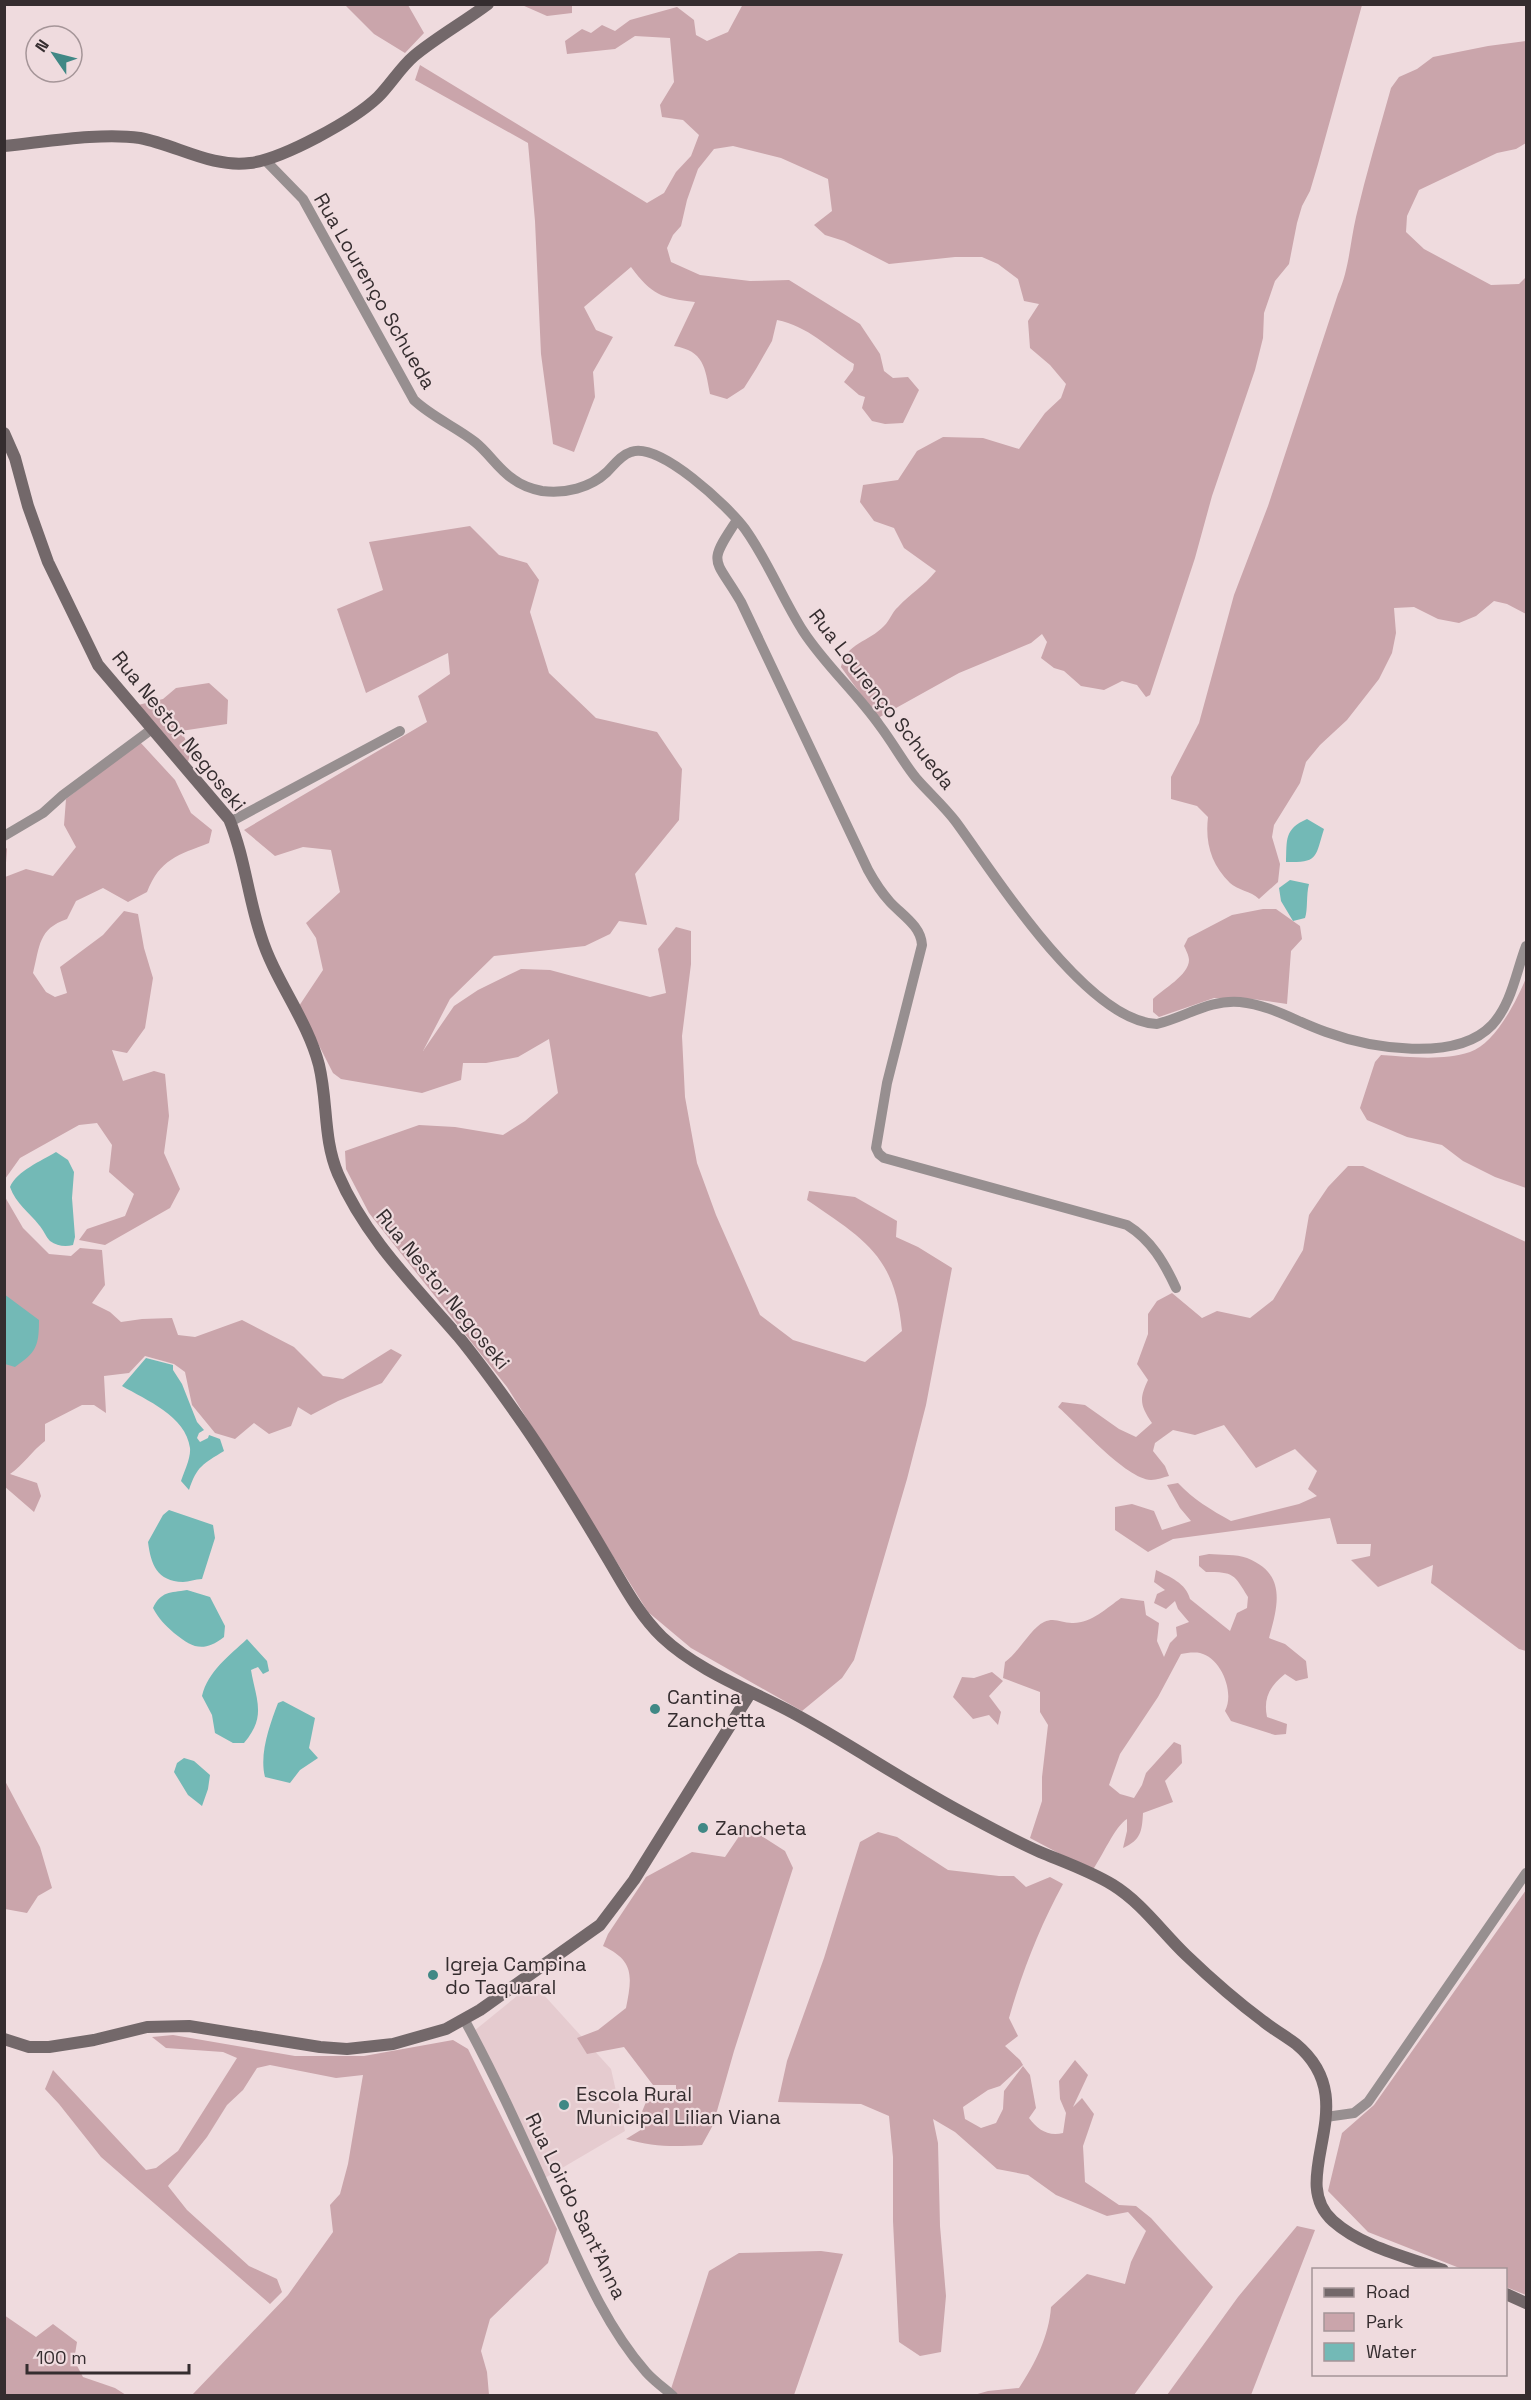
<svg xmlns="http://www.w3.org/2000/svg" width="1531" height="2400" viewBox="0 0 1531 2400" font-family="'Space Grotesk',sans-serif">
<style>
.built{fill:#e5cbcf}
.green{fill:#caa5ab}
.water{fill:#73b9b6}
.lines{fill:none;stroke-linecap:round;stroke-linejoin:round}
.street{stroke:#978f90;stroke-width:10}
.secondary{stroke:#73686a;stroke-width:12}
.poi-dot{fill:#408885;stroke:#efdbde;stroke-width:2}
.labels{text-anchor:middle;dominant-baseline:central;stroke-width:4.5;stroke-linejoin:round;paint-order:stroke}
.street-label{font-size:20px;fill:#352d2f;stroke:#efdbde}
.poi-label{font-size:20px;fill:#352d2f;stroke:#efdbde;text-anchor:start}
</style>
<rect width="100%" height="100%" fill="#efdbde"/>
<path class="built" d="M533,1983L611,2069L625,2131L545,2178L474,2031Z"/>
<path class="green" d="M743,4L1362,5L1318,164L1310,191L1302,206L1297,223L1289,264L1275,281L1264,313L1263,338L1255,370L1212,496L1195,558L1150,695L1146,697L1137,685L1122,681L1104,690L1081,686L1064,671L1054,668L1041,658L1047,642L1042,634L1031,643L959,673L878,718L841,667C846,643 869,642 884,626C890,620 892,612 898,607C910,594 924,586 936,571L904,548L894,528L874,521L860,502L863,485L898,480L917,451L943,437L983,438L1019,449L1045,413L1061,398L1066,384L1050,365L1030,348L1028,321L1039,304L1024,301L1018,279L998,264L982,257H955L889,264L844,241L825,235L814,225L832,211L828,179L781,158L733,146L714,149L698,169L687,200L681,226L673,235L667,248L671,262L700,275L750,281L789,280L860,324L880,354L884,371L893,378L908,377L919,390L903,423L885,424L872,421L862,408L865,397L859,395L844,382L853,370L854,364C828,348 808,326 777,320L772,341L756,369L744,388L727,399L710,394C705,367 704,351 674,346L695,302C661,298 652,295 631,267L584,307L596,330L613,337L593,372L595,397L574,452L553,444L541,354L535,221L528,143L415,80L420,65L647,203L664,193L676,172L691,156L699,135L683,120L662,117L660,105L674,82L670,38L635,36L615,49L567,54L565,41L582,29L591,33L602,25L615,31L630,20L677,7L694,20L696,35L707,41L728,32Z
M345,5H408L424,33L405,53L374,34Z
M522,5H572V13L547,16Z
M1526,41V143L1516,149L1497,153L1419,190L1407,216L1406,232L1424,249L1491,285L1519,284L1526,277V614L1507,604L1494,601L1476,616L1459,623L1438,619L1414,607L1394,608L1396,633L1392,653L1379,679L1347,720L1320,745L1306,762L1300,783L1274,825L1272,837L1280,864L1278,882L1259,899C1251,891 1237,890 1230,883C1211,864 1205,843 1208,817L1197,806L1171,799V777L1199,723L1234,595L1268,506L1338,294C1349,270 1350,243 1356,217C1366,174 1379,131 1391,88L1399,77L1417,69L1433,57L1488,46Z
M470,526L499,555L527,563L539,580L530,612L549,673L596,718L657,732L682,769L679,820L635,874L647,925L619,921L610,934L585,946L494,956L450,999L423,1051L454,1006L478,990L521,969L550,970L650,997L666,993L658,949L676,927L691,931V964L682,1036L685,1097L697,1163L716,1215L760,1315L793,1340L865,1362L902,1331C895,1255 865,1240 807,1200L809,1191L855,1197L897,1221L896,1237L918,1247L952,1268L926,1405L907,1479L854,1660L842,1678L802,1711L691,1648L648,1612L507,1387L369,1213L346,1169L345,1151L419,1125L455,1127L503,1135L525,1121L558,1093L549,1039L518,1057L486,1063H463L461,1080L422,1093L341,1079L333,1073L299,1006L323,970L316,938L306,923L340,892L331,850L303,847L275,856L244,830L427,722L418,696L450,674L448,653L366,693L337,609L383,590L369,542Z
M209,683L228,700L227,724L181,731L191,750L188,762L138,705L163,699L176,688Z
M140,742L175,780L191,813L212,830L209,843C178,855 160,859 147,892L128,902L103,888L76,901L67,919C38,929 40,946 33,973L46,992L55,997L67,993L60,967L103,935L124,911L138,914L144,948L153,978L145,1028L127,1053L112,1050L123,1081L154,1071L165,1074L169,1116L164,1153L180,1189L170,1208L105,1245L79,1240L87,1229L125,1216L134,1194L109,1172L112,1145L97,1123L79,1125L20,1158L5,1179V1197L23,1228L49,1254L71,1256L80,1248L102,1250L105,1285L92,1303L110,1312L121,1322L142,1319L172,1318L178,1335L195,1337L242,1320L294,1347L323,1376L343,1379L391,1349L402,1355L382,1383L338,1401L311,1415L298,1407L291,1426L269,1434L254,1423L235,1439L215,1433L192,1405L185,1372L174,1364L145,1356L129,1373L104,1376L106,1413L94,1405H82L45,1424V1441C32,1451 23,1465 10,1474L37,1483L41,1496L34,1512L4,1486V845L7,849L5,877L26,869L53,876L76,847L64,825L66,799Z
M1263,909H1276L1300,926L1302,939L1291,951L1287,1004L1253,999L1214,998L1159,1017L1153,1012V999C1163,989 1189,975 1189,960C1189,956 1186,950 1184,946L1188,938L1232,915Z
M1526,978V1188L1495,1177L1463,1161L1442,1145L1407,1137L1367,1120L1360,1108L1375,1062L1381,1055C1410,1057 1442,1061 1470,1052C1495,1044 1517,1000 1526,978Z
M1348,1166H1363L1526,1242V1651L1519,1649L1431,1583L1433,1565L1378,1587L1351,1560L1370,1556L1371,1544H1337L1330,1518L1173,1539L1148,1552L1115,1530V1507L1132,1504L1154,1511L1162,1530L1191,1521L1180,1508L1167,1485L1178,1483C1193,1499 1211,1510 1231,1521L1299,1504L1317,1496L1308,1489L1317,1471L1295,1449L1256,1468L1224,1425L1195,1435L1173,1430L1155,1443L1153,1451L1165,1466L1169,1476C1164,1477 1157,1480 1151,1480C1126,1479 1078,1424 1058,1407L1062,1402L1085,1405L1119,1429L1136,1437L1152,1423C1140,1405 1139,1399 1148,1380L1137,1364L1148,1334V1314L1157,1301L1172,1293L1202,1318L1217,1311L1250,1318L1273,1300L1303,1250L1309,1215L1328,1187Z
M1209,1554C1221,1555 1236,1554 1247,1558C1287,1574 1278,1605 1269,1638L1285,1644L1306,1661L1308,1678L1296,1681L1285,1674C1270,1686 1263,1698 1267,1717L1287,1724L1286,1734L1275,1735L1231,1721L1225,1711C1235,1692 1221,1658 1200,1653C1194,1652 1186,1653 1181,1654L1158,1697L1120,1754L1109,1785L1120,1794L1134,1798L1142,1785L1146,1773L1174,1742L1181,1745L1182,1763L1165,1781L1173,1802L1143,1813C1142,1831 1141,1840 1123,1848L1127,1831V1819C1115,1826 1102,1857 1092,1871L1030,1838L1042,1801V1777L1048,1725L1040,1712V1692L1003,1678L1005,1662C1019,1652 1031,1628 1044,1622C1055,1617 1061,1623 1072,1623C1090,1624 1107,1608 1121,1598L1144,1601L1146,1615L1159,1623L1157,1641L1164,1657L1170,1643L1177,1636L1176,1627L1189,1622L1178,1609L1175,1601L1166,1609L1154,1603L1157,1594L1165,1590L1154,1582L1156,1570C1170,1577 1186,1583 1190,1599L1230,1631L1237,1613L1247,1608L1248,1597C1234,1574 1234,1572 1206,1572L1199,1566V1556Z
M992,1672L1003,1681L989,1696L1001,1712L998,1725L989,1715L973,1719L953,1697L962,1677L974,1678Z
M4,1779L40,1847L52,1888L38,1896L27,1913L5,1909Z
M746,1826L785,1851L793,1868L734,2051L713,2125L702,2145C675,2147 652,2147 626,2139L644,2128L639,2119L646,2102L676,2099V2085H653L624,2047L587,2054L577,2038L598,2030L626,2008C632,1977 635,1961 603,1946L608,1934L646,1877L692,1852L725,1857Z
M878,1832L897,1837L948,1870L999,1876H1014L1026,1887L1050,1877L1063,1884C1040,1926 1022,1972 1009,2018L1018,2036L1005,2046L1020,2060L1023,2065L1000,2086L988,2090L963,2107L965,2119L981,2128L996,2123L1003,2109L1004,2091L1023,2066L1030,2075L1036,2108L1029,2118C1037,2129 1048,2137 1063,2133L1066,2113L1060,2099L1059,2081L1075,2060L1088,2075L1073,2107L1082,2098L1094,2114L1083,2146L1085,2182L1119,2205L1136,2206L1151,2218L1213,2287L1134,2395H974L988,2391L1019,2388C1035,2364 1049,2336 1051,2307L1087,2274L1125,2284L1131,2262L1146,2231L1128,2212L1107,2216L1056,2195L1028,2175L997,2169L955,2132L933,2119L938,2143L940,2226L946,2296L941,2352L920,2356L899,2342L893,2221V2157L889,2116L861,2104L778,2102L787,2061L824,1958L860,1842Z
M1526,1890V2295L1506,2287V2270L1462,2269L1368,2232L1328,2191L1342,2133L1374,2105Z
M173,2035L295,2056H364L453,2040L468,2049L557,2229L548,2263L490,2319L481,2351L487,2372L489,2395H192L288,2295L333,2232L330,2205L340,2194L348,2164L363,2075L336,2078L270,2065L257,2068L243,2090L227,2105L207,2137L168,2186L187,2210L249,2266L277,2279L282,2292L270,2304L101,2157L59,2104L45,2089L53,2070L146,2170L156,2168L178,2151L237,2058L223,2052L166,2048L152,2037Z
M1297,2226L1315,2230L1251,2395H1167L1238,2297Z
M821,2251L843,2254L794,2395H678L671,2389L709,2271L739,2253Z
M4,2315L36,2337L53,2324L77,2342L74,2360L83,2377L115,2388L126,2395H5Z"/>
<path class="water" d="M1307,819L1324,829C1315,857 1319,863 1286,862C1287,840 1284,829 1307,819Z
M1290,880L1309,884C1306,895 1308,910 1305,918L1293,921L1281,901L1279,888Z
M56,1152L68,1160L74,1172L72,1198L75,1237L73,1245C65,1247 57,1246 50,1241C46,1237 43,1229 39,1225C29,1212 16,1204 10,1187C17,1171 41,1161 56,1152Z
M4,1294L39,1320C39,1347 36,1352 15,1367L5,1364Z
M146,1358L173,1365V1370L182,1384L197,1422L204,1430L199,1433L197,1438L200,1442L208,1438L209,1435L220,1439L224,1451C203,1464 197,1466 189,1490L181,1481C184,1472 191,1458 190,1448C186,1416 146,1400 122,1386Z
M169,1510L213,1525L215,1538L202,1579C195,1579 189,1582 183,1582C157,1581 151,1565 148,1542L163,1515Z
M187,1590L210,1597L225,1626L224,1637C203,1653 193,1648 174,1633C165,1625 159,1619 153,1608C161,1591 170,1593 187,1590Z
M247,1639L267,1661L269,1671L263,1674L258,1667L251,1670C256,1700 267,1716 244,1743H233L215,1733L212,1715L202,1696C208,1671 229,1656 247,1639Z
M283,1701L315,1718L309,1748L318,1758L300,1770L290,1783L265,1777C259,1754 270,1724 278,1703Z
M184,1758L194,1761L210,1775L208,1789L202,1806L188,1795L174,1772L177,1763Z"/>
<g class="lines">
<path class="street" d="M265,160L303,199L414,400C432,417 456,427 475,442C489,453 498,469 513,479C521,485 532,489 542,491C565,494 590,488 607,472C614,465 621,455 631,452C659,441 729,507 745,529C768,561 782,598 803,631C825,665 857,693 880,726C893,743 903,762 916,778C929,793 944,806 956,822C995,875 1087,1022 1157,1024C1185,1017 1211,999 1240,1002C1271,1005 1297,1022 1326,1032C1370,1048 1456,1063 1492,1025C1512,1003 1516,972 1526,946
M737,520C706,566 715,557 741,602L868,870C874,881 881,892 890,902C902,915 921,926 922,945L887,1083L876,1148L879,1154L884,1158L1127,1225C1151,1240 1164,1262 1176,1288
M230,822L400,731
M4,836L43,813L63,795L152,729
M464,2019C498,2081 526,2145 555,2209C580,2264 605,2325 646,2372C654,2381 664,2388 673,2396
M1326,2117L1354,2113L1368,2102L1526,1873"/>
<path class="secondary" d="M4,146C45,142 101,132 140,138C177,145 211,168 250,163C283,159 354,120 378,97C391,84 400,68 414,56C437,37 464,22 488,4
M4,433L15,458L28,506L48,562L98,665L229,819C245,857 248,898 261,936C275,981 307,1019 319,1065C328,1102 323,1139 338,1174C365,1237 414,1285 458,1336C481,1364 503,1395 524,1425C553,1467 579,1510 605,1554C622,1582 638,1614 662,1637C698,1671 750,1690 793,1713C852,1745 908,1784 967,1815C991,1828 1015,1841 1040,1852C1064,1862 1090,1871 1113,1885C1142,1903 1162,1932 1186,1955C1210,1978 1236,2001 1263,2021C1273,2029 1285,2036 1296,2044C1367,2103 1284,2177 1333,2221C1362,2247 1407,2257 1443,2270
M4,2039L29,2047H49L94,2040L147,2027L189,2026L320,2047L347,2049L393,2044L446,2029L480,2010L600,1925L634,1880L751,1692
M1506,2294L1526,2303"/>
</g>
<g class="poi-dot">
<circle cx="655" cy="1709" r="6"/>
<circle cx="703" cy="1828" r="6"/>
<circle cx="433" cy="1975" r="6"/>
<circle cx="564" cy="2105" r="6"/>
</g>
<g class="labels">
<g class="street-label">
<text transform="translate(375 291) rotate(60)">Rua Lourenço Schueda</text>
<text transform="translate(882 699) rotate(52)">Rua Lourenço Schueda</text>
<text transform="translate(179 731) rotate(51)">Rua Nestor Negoseki</text>
<text transform="translate(443 1289) rotate(51)">Rua Nestor Negoseki</text>
<text transform="translate(576 2206) rotate(64)">Rua Loirdo Sant'Anna</text>
</g>
<g class="poi-label">
<text x="667" y="1697">Cantina<tspan x="667" dy="23">Zanchetta</tspan></text>
<text x="715" y="1828">Zancheta</text>
<text x="445" y="1964">Igreja Campina<tspan x="445" dy="23">do Taquaral</tspan></text>
<text x="576" y="2094">Escola Rural<tspan x="576" dy="23">Municipal Lilian Viana</tspan></text>
</g>
</g>
<rect width="1531" height="2400" fill="none" stroke="#352d2f" stroke-width="12"/>
<rect x="1312" y="2268" width="195" height="108" fill="#efdbde" stroke="#a59598" stroke-width="1.5"/>
<rect x="1324" y="2288" width="30" height="9" fill="#73686a" stroke="#a59598" stroke-width="1.5"/>
<text x="1366" y="2298" font-size="18" fill="#352d2f">Road</text>
<rect x="1324" y="2313" width="30" height="18" fill="#caa5ab" stroke="#a59598" stroke-width="1.5"/>
<text x="1366" y="2328" font-size="18" fill="#352d2f">Park</text>
<rect x="1324" y="2343" width="30" height="18" fill="#73b9b6" stroke="#a59598" stroke-width="1.5"/>
<text x="1366" y="2358" font-size="18" fill="#352d2f">Water</text>
<g transform="translate(54 54) rotate(305)"><circle r="28" fill="#efdbde" stroke="#a59598" stroke-width="1.5"/>
<path d="M0-4.5L10 22L0 15L-10 22Z" fill="#408885"/>
<text y="-9" font-size="16" font-weight="bold" text-anchor="middle" fill="#352d2f">N</text>
</g>
<path d="M27 2364v9h162v-9" fill="none" stroke="#352d2f" stroke-width="3"/>
<text x="36" y="2364" font-size="18" fill="#352d2f" stroke="#efdbde" stroke-width="4.5" paint-order="stroke">100 m</text>
</svg>
